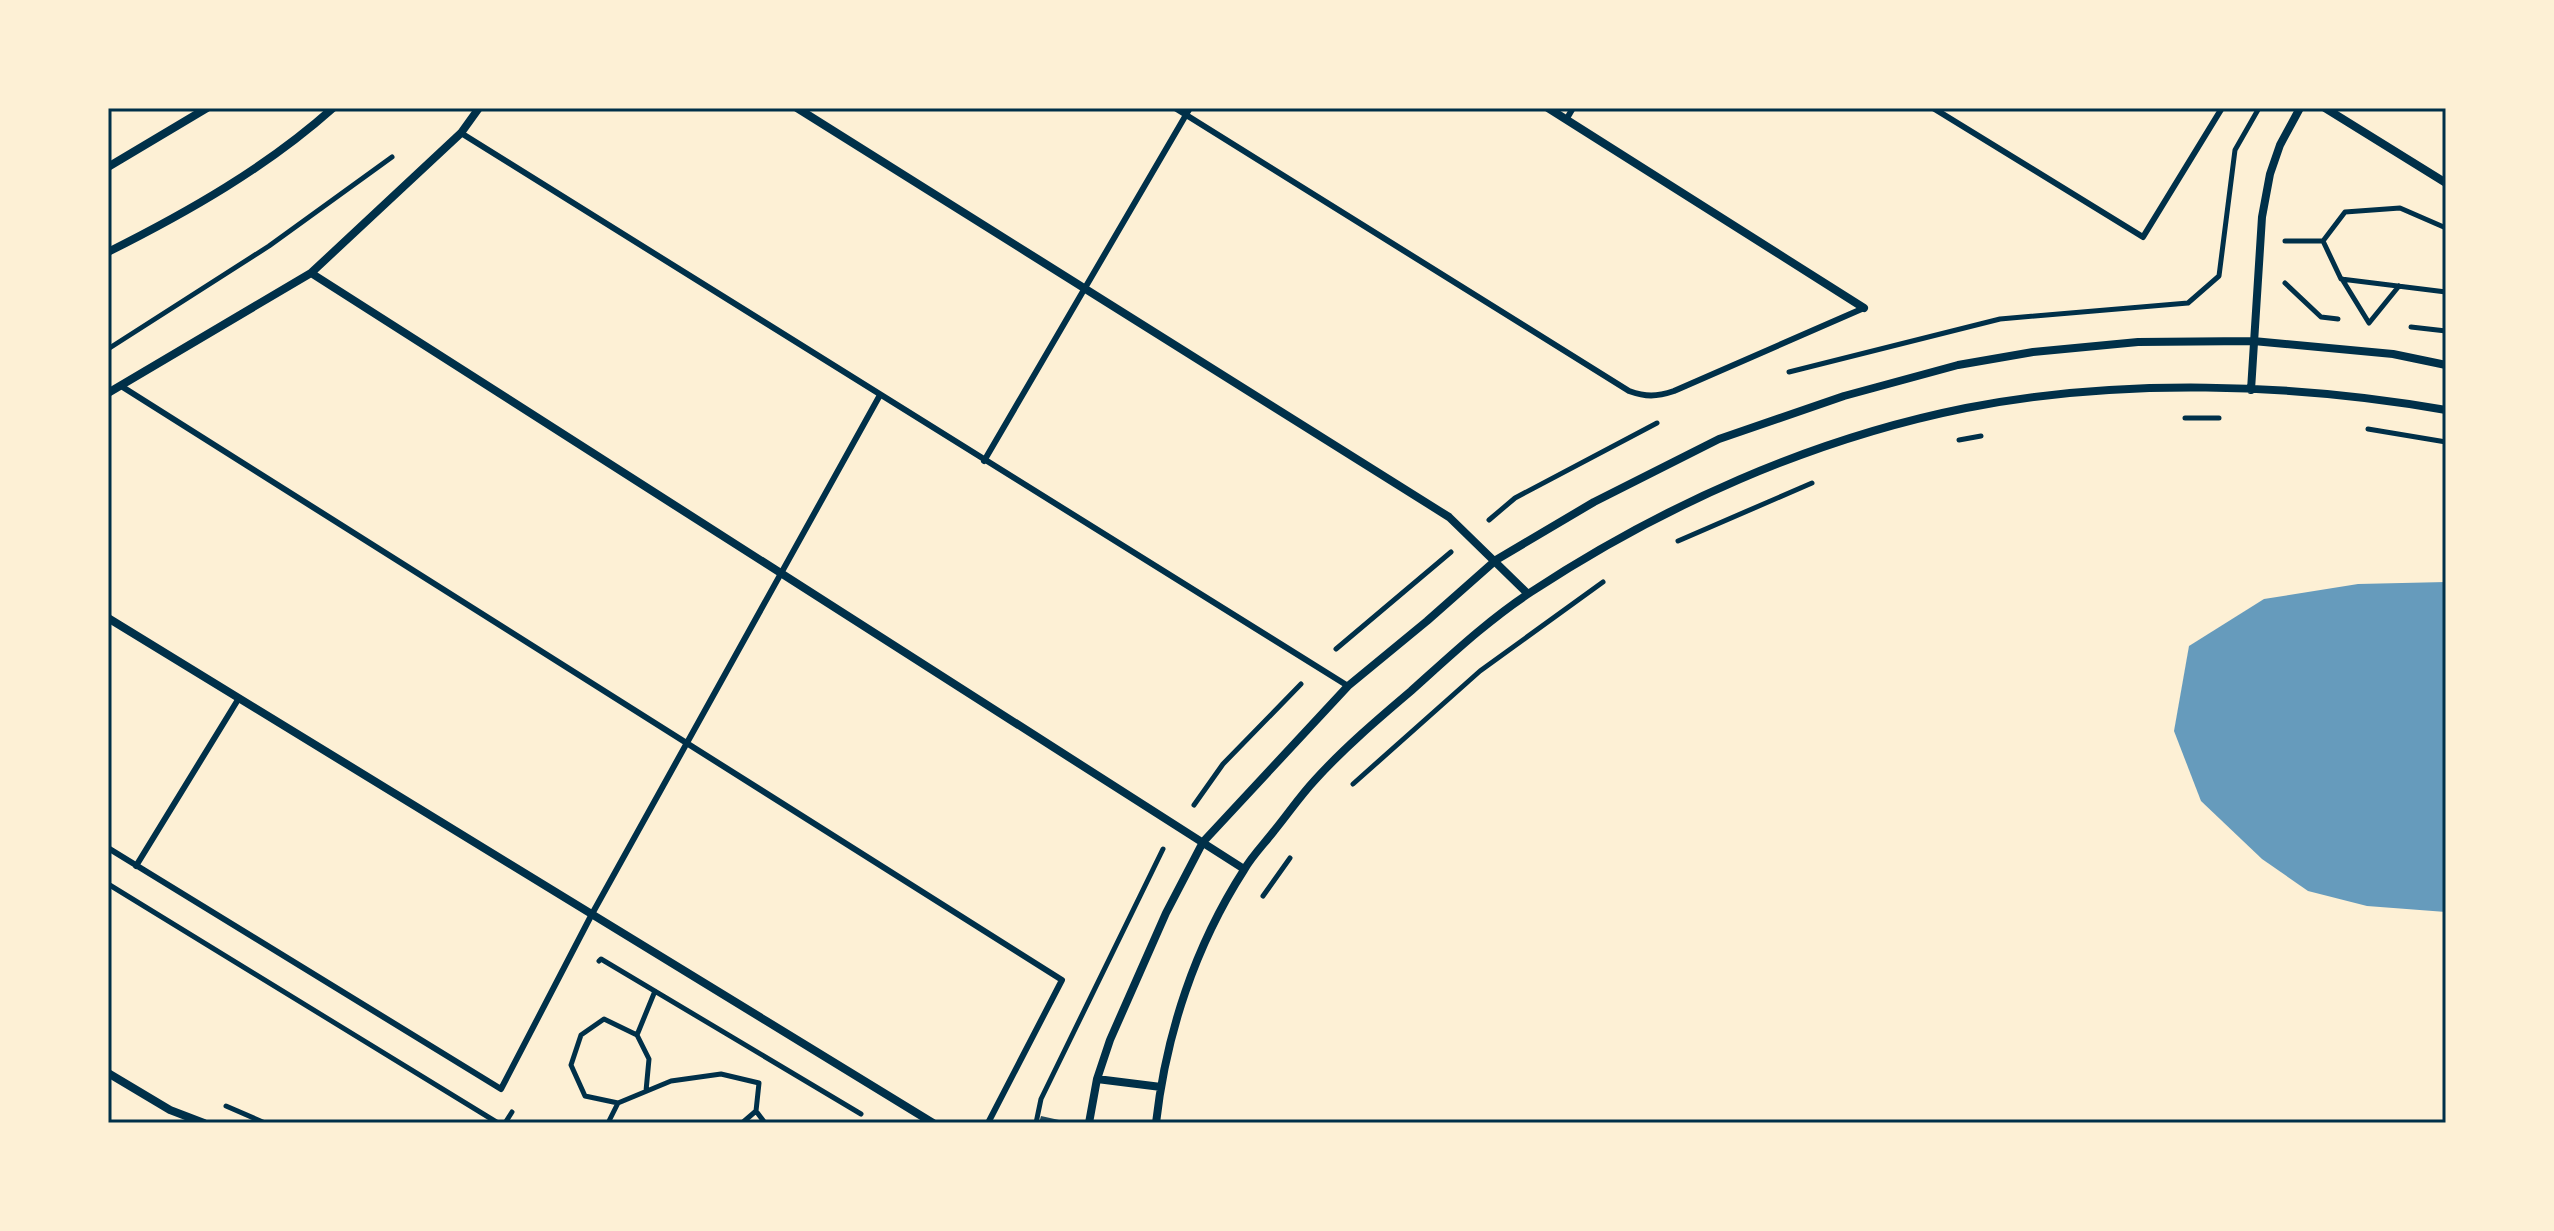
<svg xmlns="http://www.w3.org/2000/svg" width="2554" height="1231" viewBox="0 0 2554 1231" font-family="Quicksand,sans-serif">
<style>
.water{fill:#669bbc}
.building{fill:#264d5e}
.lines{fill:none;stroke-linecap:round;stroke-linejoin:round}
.path{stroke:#003049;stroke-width:5}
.service{stroke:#003049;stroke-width:6}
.minor{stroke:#003049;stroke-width:8}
.neatline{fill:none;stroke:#003049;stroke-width:3}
</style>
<rect width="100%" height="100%" fill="#fdf0d5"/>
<path class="water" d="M2446,582V912L2367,906L2308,891L2262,859L2201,801L2174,731L2189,646L2264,599L2358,584Z"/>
<path class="building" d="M1041,1116L1068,1122V1123H1039Z"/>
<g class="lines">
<path class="path" d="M2446,228L2400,208L2345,212L2323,241L2341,279L2446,292
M2285,241H2323
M2342,279L2369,323L2399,286
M2285,283L2321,317L2338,319
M2411,327L2446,331
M108,349L269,246L392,157
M1789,372L2000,319L2188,303L2219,276L2235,150L2259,108
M2185,418H2219
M2368,429L2446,442
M1959,440L1981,436
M1489,520L1515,498L1657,423
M1678,541L1812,483
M1336,649L1451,552
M1353,784L1480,671L1603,582
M1194,805L1223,764L1301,684
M108,884L498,1123
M1263,896L1290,858
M599,961L601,959L861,1114
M655,991L637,1035L604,1019L581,1035L571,1065L585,1096L618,1103L671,1081L721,1074L759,1083L756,1111L742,1123
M637,1035L649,1059L646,1091
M226,1106L265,1123
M756,1111L765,1123
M505,1123L512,1112
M608,1123L618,1103
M1036,1123L1041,1099L1163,849"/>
<path class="service" d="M1175,108L1629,391C1646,397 1656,397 1674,391L1864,308
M1933,108L2143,237L2222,108
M1566,120L1573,108
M461,133L1348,686
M121,386L1062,980L988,1123
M984,461L1190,108
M108,848L501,1089L592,914L880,395
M136,866L239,698"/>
<path class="minor" d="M797,108L1449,517L1528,594
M1548,108L1864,308
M2325,108L2446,183
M108,167L207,108
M108,252C188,212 267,167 333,108
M311,273L1244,869
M2251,390L2262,217L2270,174L2280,145L2300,108
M108,393L311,273L461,133L479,108
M108,618L933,1123
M108,1073L170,1110L204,1123
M1097,1079L1161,1087
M1089,1123L1097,1079L1110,1040L1166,913L1203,842L1348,686L1427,621L1496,560L1594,502L1719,439L1844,396L1958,365L2033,352L2138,342L2253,341L2393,354L2446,365
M1156,1123C1166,1034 1195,946 1244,870C1252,856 1264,844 1274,831C1288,814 1300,796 1315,780C1344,748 1378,719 1411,691C1449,657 1488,620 1531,592C1662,506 1811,439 1966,408C2118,378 2294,383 2446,410"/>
</g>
<rect width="2554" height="1231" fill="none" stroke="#fdf0d5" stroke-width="220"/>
<rect x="110" y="110" width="2334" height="1011" class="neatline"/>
</svg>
